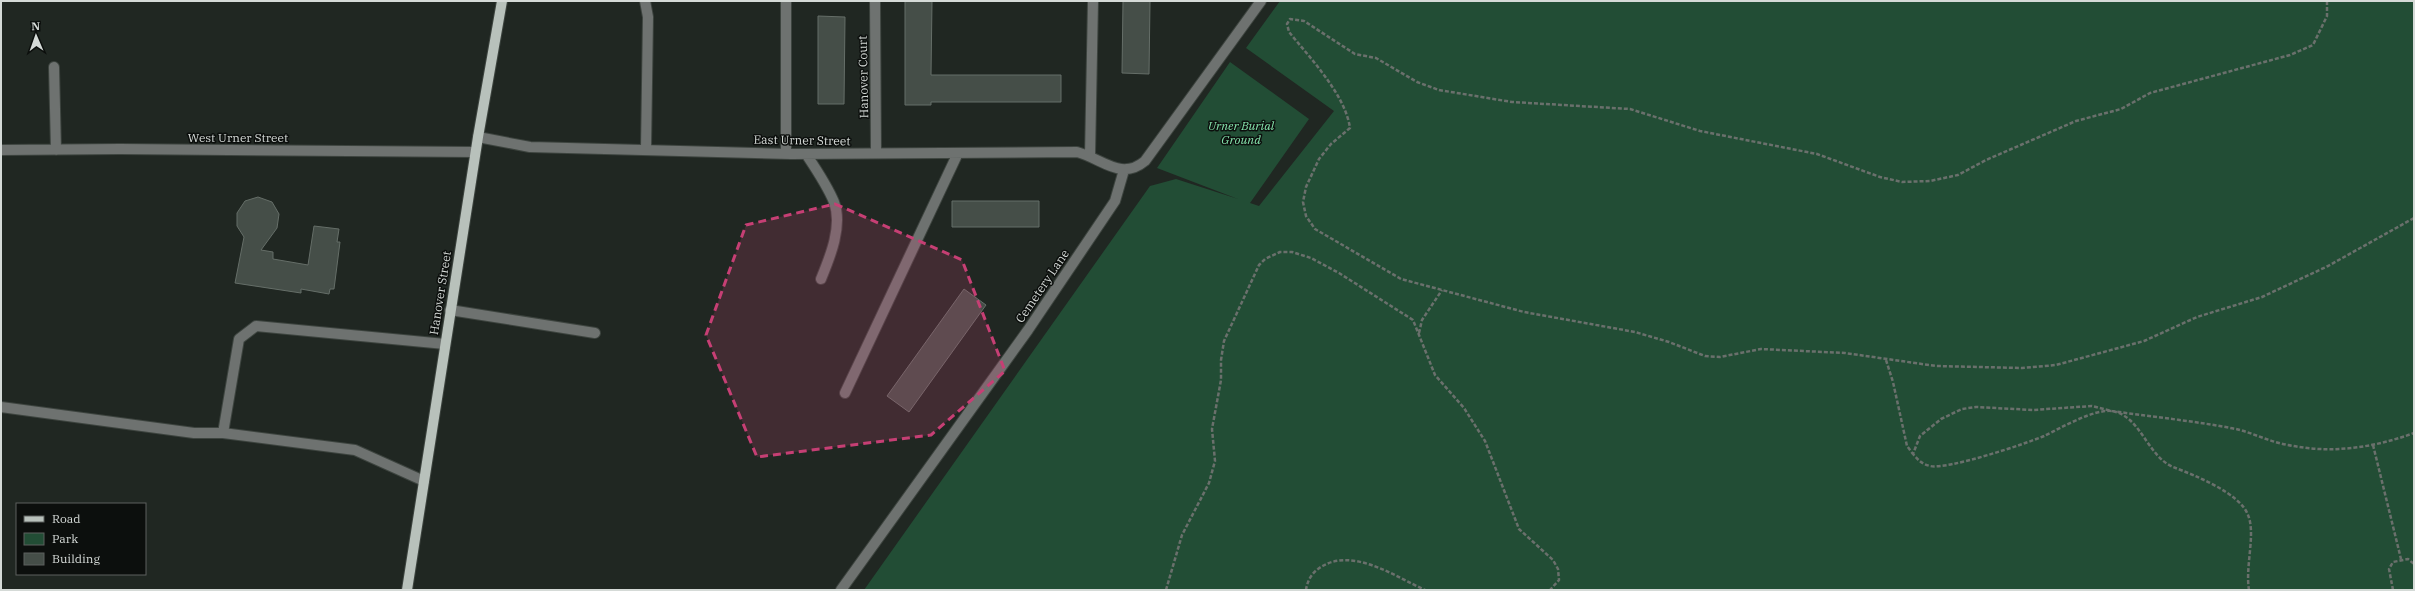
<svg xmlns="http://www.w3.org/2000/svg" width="2415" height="591" viewBox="0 0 2415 591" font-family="'IBM Plex Serif',serif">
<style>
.green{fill:#224d35}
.building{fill:#454e48;stroke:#656e68}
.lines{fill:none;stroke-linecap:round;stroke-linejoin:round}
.minor-casing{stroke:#3d443f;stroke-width:12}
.major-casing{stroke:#3d443f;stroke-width:12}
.path{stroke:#6a706c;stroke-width:2.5;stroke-dasharray:4 2;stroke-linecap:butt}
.minor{stroke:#6e7270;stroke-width:10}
.major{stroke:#b8c1bb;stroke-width:10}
.marked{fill:#c63f74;fill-opacity:0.2;stroke:#c63f74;stroke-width:3;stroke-dasharray:8 5;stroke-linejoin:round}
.labels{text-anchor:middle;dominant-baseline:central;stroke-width:3;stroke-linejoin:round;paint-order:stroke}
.street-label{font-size:12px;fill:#d5dad7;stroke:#0c0f0d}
.park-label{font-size:12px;font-style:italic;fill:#85e4ac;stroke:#0c0f0d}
</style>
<rect width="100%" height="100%" fill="#202722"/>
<path class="green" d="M1280,1H2414V590H864L1150,186L1176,179L1238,199L1157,168L1230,62L1309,119L1250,203L1259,206L1334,111L1246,48Z"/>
<path class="building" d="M905,1H932L931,75H1061V102H931V105H905Z
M1123,1H1150L1149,74L1122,73Z
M818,16L845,17L844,104H818Z
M258,197L272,202L279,214L277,228L261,250L273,252V259L308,265L314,226L339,229L337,242H340L334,289H330L329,294L301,289V293L235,283L244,237L237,226V213L245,201Z
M952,201H1039V227H952Z
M964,289L986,305L909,412L887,396Z"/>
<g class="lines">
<g class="minor-casing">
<path id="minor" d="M645,1L648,17L646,149
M786,1V153
M875,1L876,153
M54,67L56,150
M478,137L530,147L791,154L1077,152C1103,159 1121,181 1145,161L1261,1
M1,150L120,149L475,152
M806,154C816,169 827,185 834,202C843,226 830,257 821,279
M1090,156L1093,1
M450,310L595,333
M845,393L958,153
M1,407L194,433H223
M424,481L355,450L223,433L239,339L256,326L445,344
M841,590L1028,330L1115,201L1124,170"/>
</g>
<g class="major-casing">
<path id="major" d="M407,590L478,137L502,1"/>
</g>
<path class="path" d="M2327,1V16L2313,45L2290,55L2150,93L2121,109L2076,121L1986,160L1958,175L1930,181L1902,182L1880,177L1817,154L1700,131L1630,109L1512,102L1439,90L1417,82L1376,58L1355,54L1304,21L1290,19L1287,24L1289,32C1310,58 1345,94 1350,128L1331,144L1319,159L1306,187L1303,202L1306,216L1315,229L1401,279L1524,312L1635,332L1669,342L1705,356L1720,357L1761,349L1845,353L1936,366L2022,368L2056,365L2144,341L2197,317L2262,297L2328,266L2414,218
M1419,333L1422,320L1442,290
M1886,360L1893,382L1907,446L1913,454
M2373,445L2401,559
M1166,590L1182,535L1209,483L1215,461L1212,429L1221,380V360L1224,341L1259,265L1265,259L1280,252H1292L1311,258L1339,273L1413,320L1435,375L1464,408L1485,441L1519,529L1553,560L1558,569L1559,580L1550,590
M1306,590C1307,582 1311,574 1318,569C1350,545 1394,576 1425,590
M2249,590C2245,566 2256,534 2248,515C2240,493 2194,475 2173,467C2147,456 2141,416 2112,411C2093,409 2061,428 2044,436C2025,444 1947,470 1930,466C1922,464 1918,460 1913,454L1920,436L1941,419L1962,409L1976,407L2033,410L2092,406L2112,411C2153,417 2195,421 2236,429C2253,433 2270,442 2288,445C2331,454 2373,448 2414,433
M2393,590L2389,569L2393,562L2408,559L2414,564"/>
<use href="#minor" class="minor"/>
<use href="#major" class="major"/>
</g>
<path class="marked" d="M835,204L962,260L1005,371L931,435L757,457L706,335L746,225Z"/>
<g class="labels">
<g class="street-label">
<text transform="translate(863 77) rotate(-91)">Hanover Court</text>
<text x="238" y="137">West Urner Street</text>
<text transform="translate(802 140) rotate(1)">East Urner Street</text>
<text transform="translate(1042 286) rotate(-56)">Cemetery Lane</text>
<text transform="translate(440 293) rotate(-81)">Hanover Street</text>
</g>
<g class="park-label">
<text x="1241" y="125">Urner Burial<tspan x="1241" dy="14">Ground</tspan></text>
</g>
</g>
<rect width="2415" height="591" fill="none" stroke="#d5dad7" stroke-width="4"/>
<rect x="16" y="503" width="130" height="72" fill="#0c0f0d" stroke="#5c605e"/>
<rect x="24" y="516" width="20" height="6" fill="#b8c1bb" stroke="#5c605e"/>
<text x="52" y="523" font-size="12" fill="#d5dad7">Road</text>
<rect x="24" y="533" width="20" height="12" fill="#224d35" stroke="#5c605e"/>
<text x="52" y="543" font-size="12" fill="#d5dad7">Park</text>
<rect x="24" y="553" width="20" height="12" fill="#454e48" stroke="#5c605e"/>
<text x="52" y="563" font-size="12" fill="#d5dad7">Building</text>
<g transform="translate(36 36) rotate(358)" stroke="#0c0f0d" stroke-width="3" paint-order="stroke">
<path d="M0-3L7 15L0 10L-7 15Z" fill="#d5dad7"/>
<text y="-6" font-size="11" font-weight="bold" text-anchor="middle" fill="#d5dad7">N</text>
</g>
</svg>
